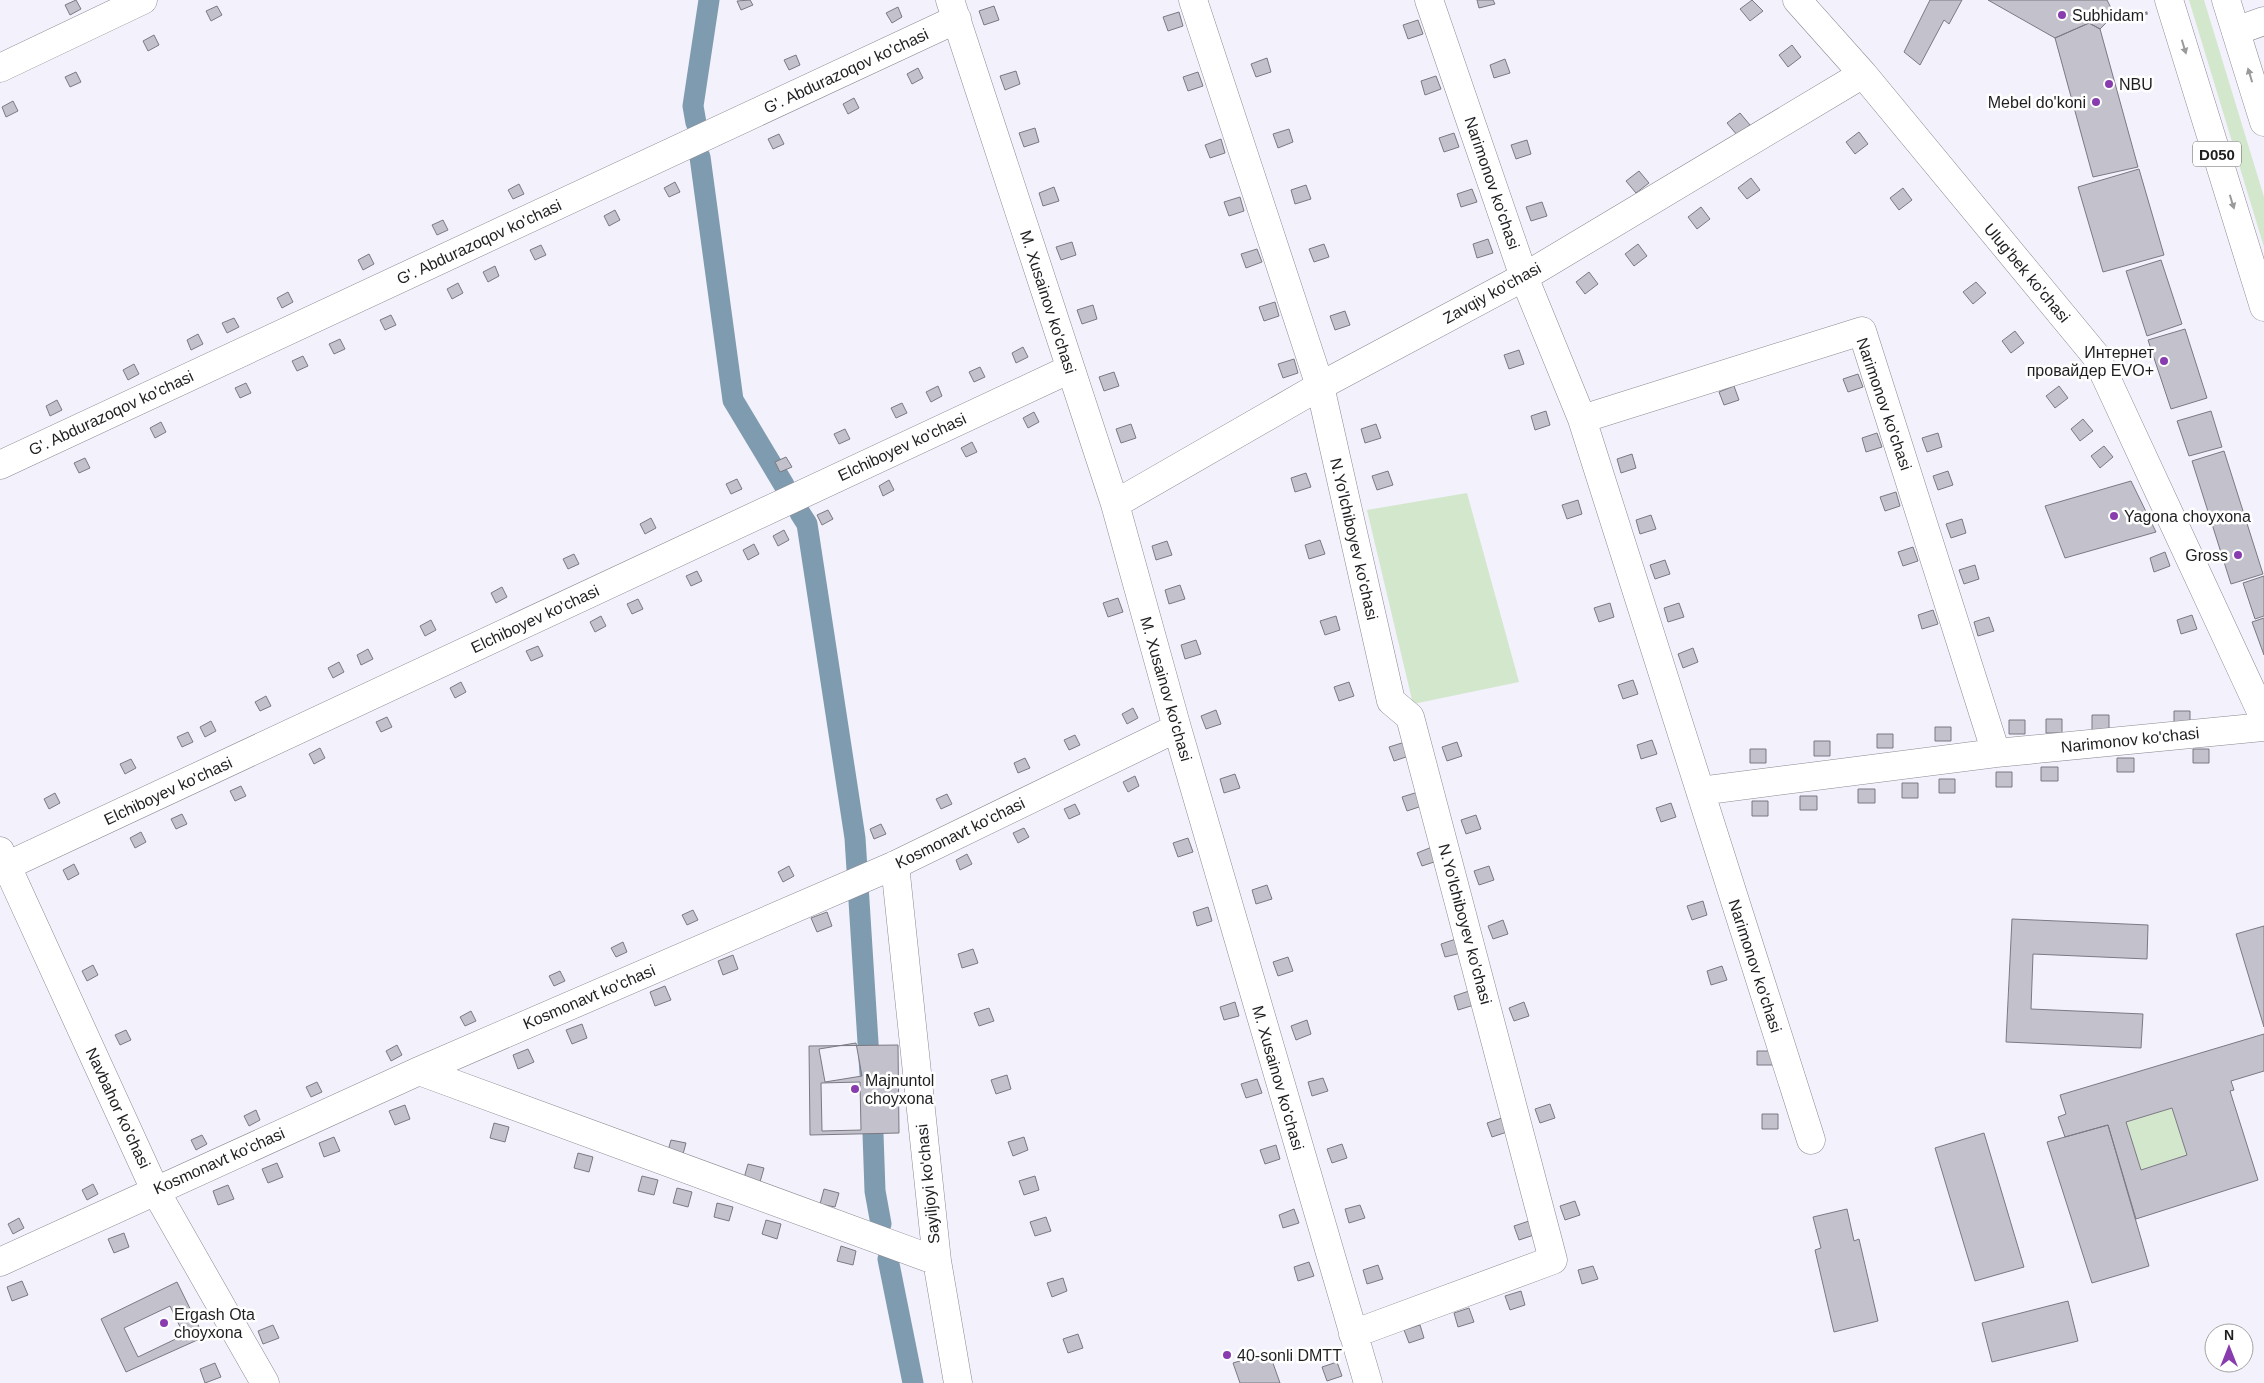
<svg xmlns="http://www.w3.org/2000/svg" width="2264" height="1383" viewBox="0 0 2264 1383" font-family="Arial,sans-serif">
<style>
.green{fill:#d2e7cb}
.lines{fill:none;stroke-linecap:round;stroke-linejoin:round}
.canal{stroke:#7f9baf;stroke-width:21}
.building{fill:#c3c1cb;stroke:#7b7982;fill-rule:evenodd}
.minor-casing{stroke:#8b8992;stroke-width:29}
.major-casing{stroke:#8b8992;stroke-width:29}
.path{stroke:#818086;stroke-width:3;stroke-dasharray:4 2.5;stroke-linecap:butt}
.minor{stroke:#fff;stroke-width:28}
.major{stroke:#fff;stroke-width:28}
.oneway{fill:#9a9a9c}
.poi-dot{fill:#883cad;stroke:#fff;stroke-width:2}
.labels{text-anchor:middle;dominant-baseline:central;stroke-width:5;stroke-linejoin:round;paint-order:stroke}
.shield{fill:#fff;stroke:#626264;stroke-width:1}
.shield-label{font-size:15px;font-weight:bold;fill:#1f1f22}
.poi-label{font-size:16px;fill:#1f1f22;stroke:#fff;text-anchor:start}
.street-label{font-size:16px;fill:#1f1f22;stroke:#fff}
</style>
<rect width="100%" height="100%" fill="#f3f1fb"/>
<path class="green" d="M2189,0H2204L2264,197V247Z
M1467,493L1519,682L1413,704L1367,510Z
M2172,1108L2187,1155L2141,1170L2126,1122Z"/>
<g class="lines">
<path class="canal" d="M696,123L693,106L709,0
M700,157L733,400L784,485
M800,513L807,524L855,838L870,1074
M872,1105L875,1191L881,1224
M888,1259L913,1383"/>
</g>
<path class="building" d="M76,0L81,9L70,15L65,5Z
M750,0L753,5L741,10L737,1Z
M1477,0H1493L1495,4L1479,8Z
M1752,0L1763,11L1750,21L1740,9Z
M1930,0H1962L1949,24L1944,20L1920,65L1904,52Z
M1988,0H2107L2112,10L2109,20L2100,29L2089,23L2055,38Z
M217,6L222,15L211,21L206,11Z
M994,6L999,20L984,25L979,11Z
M898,7L902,17L892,23L886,13Z
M1179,12L1183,26L1168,31L1163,17Z
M1418,20L1423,34L1408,39L1403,25Z
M2089,23L2100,29L2138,167L2093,177L2055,38Z
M154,35L159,45L148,51L143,41Z
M1792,45L1801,57L1788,67L1779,55Z
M796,55L800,65L789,70L784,60Z
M1267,58L1271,72L1256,77L1251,64Z
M1505,59L1510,73L1494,78L1490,65Z
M918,68L923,78L912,84L907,74Z
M1016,71L1020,84L1005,90L1000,76Z
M76,72L81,82L70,87L65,77Z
M1198,72L1203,86L1188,91L1183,77Z
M1436,76L1441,89L1425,95L1421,81Z
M854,98L859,108L848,114L843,104Z
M13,101L18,111L6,117L2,107Z
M1740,113L1750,125L1737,135L1727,123Z
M1035,128L1039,142L1024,147L1019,133Z
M1289,129L1293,142L1278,148L1273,134Z
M1859,132L1868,144L1855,154L1846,142Z
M1454,133L1459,147L1444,152L1439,138Z
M779,134L784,144L773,149L768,139Z
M1221,139L1225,153L1210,158L1205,145Z
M1527,140L1531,154L1516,159L1511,145Z
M2139,169L2164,255L2103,272L2078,187Z
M1639,171L1649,183L1636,193L1626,181Z
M1751,178L1760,190L1747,199L1738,188Z
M675,182L680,192L669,197L664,188Z
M519,184L524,194L513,199L508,190Z
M1306,185L1311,199L1295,204L1291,190Z
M1054,187L1059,201L1043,206L1039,193Z
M1903,188L1912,200L1899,210L1890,198Z
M1472,189L1477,202L1461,207L1457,194Z
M1240,197L1244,211L1229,216L1224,202Z
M1542,202L1547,216L1531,221L1526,207Z
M1701,207L1710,219L1697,229L1688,217Z
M615,210L620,220L609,226L604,216Z
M443,220L448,230L437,235L432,225Z
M1488,239L1493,253L1477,258L1473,244Z
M1072,242L1076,255L1061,260L1056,247Z
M1324,244L1329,257L1314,262L1309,249Z
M1638,244L1647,256L1634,266L1625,254Z
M541,245L546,255L535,260L530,250Z
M1257,249L1262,262L1246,268L1241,254Z
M369,254L374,264L363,270L358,260Z
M2161,260L2182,324L2147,336L2126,271Z
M495,266L499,276L488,282L483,272Z
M1589,272L1598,284L1585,294L1576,282Z
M1976,282L1986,293L1973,304L1963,292Z
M458,283L463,293L452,299L447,289Z
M288,292L293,302L282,308L277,298Z
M1275,302L1279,316L1264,321L1259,307Z
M1093,305L1097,319L1082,324L1077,310Z
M1345,311L1350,325L1335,330L1330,316Z
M391,315L396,325L385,330L380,320Z
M234,318L239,327L227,333L222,323Z
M2185,329L2207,398L2171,409L2148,340Z
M2015,331L2024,343L2011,353L2002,341Z
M198,334L203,344L191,350L187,340Z
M340,339L345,349L334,354L329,344Z
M1023,347L1028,357L1016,363L1012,353Z
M1519,350L1524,364L1509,369L1504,355Z
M303,356L308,366L297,371L292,361Z
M1294,359L1298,373L1283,378L1278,364Z
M134,364L139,374L128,380L123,370Z
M980,367L985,377L974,382L969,372Z
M1114,372L1119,386L1104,391L1099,377Z
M1858,374L1863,387L1848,392L1843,379Z
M246,383L251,393L240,398L235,388Z
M938,386L942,396L931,402L926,392Z
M1734,386L1739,400L1724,405L1719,392Z
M2059,386L2068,398L2055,408L2046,396Z
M57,400L62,410L50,416L46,406Z
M902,403L907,413L896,418L891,408Z
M1546,411L1550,425L1535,430L1531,416Z
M2211,411L2222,447L2189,456L2177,421Z
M1034,412L1039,422L1028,428L1023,418Z
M2083,419L2093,431L2080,441L2071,429Z
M161,422L166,432L155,438L150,428Z
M1131,424L1136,438L1121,443L1116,429Z
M1376,424L1381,438L1365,443L1361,429Z
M845,429L850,439L839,444L834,434Z
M1877,433L1882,447L1866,452L1862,438Z
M1938,433L1942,447L1927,452L1922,438Z
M972,442L977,452L966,457L961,448Z
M2104,446L2113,457L2100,468L2091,456Z
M2224,451L2263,574L2231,584L2192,461Z
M1632,454L1636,468L1621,473L1617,459Z
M786,457L792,467L780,472L775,462Z
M85,458L90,468L79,473L74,463Z
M1388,471L1393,485L1377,490L1372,476Z
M1948,471L1953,485L1938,490L1933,476Z
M1306,473L1311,487L1295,492L1291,478Z
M737,479L742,489L731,494L726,484Z
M889,480L894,490L883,496L879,486Z
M2131,481L2156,532L2065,558L2045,506Z
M1896,492L1900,506L1885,511L1880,497Z
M1578,500L1582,514L1567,519L1562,505Z
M828,510L833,519L822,525L817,515Z
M1651,515L1656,529L1640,534L1636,520Z
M651,518L656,528L645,534L640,524Z
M1962,519L1966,533L1951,538L1946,524Z
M784,530L789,540L778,546L773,536Z
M1320,540L1325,554L1309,559L1305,545Z
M1167,541L1172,555L1156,560L1152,546Z
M754,544L759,554L748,560L743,550Z
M1913,547L1918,561L1903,566L1898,552Z
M2165,552L2170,566L2154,572L2150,558Z
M574,554L579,564L568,569L563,559Z
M1665,560L1670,574L1655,579L1650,565Z
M1975,565L1979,579L1964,584L1959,570Z
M697,571L702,581L691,586L686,576Z
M2264,576V616L2255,619L2243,583Z
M1180,585L1185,599L1169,604L1165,590Z
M502,587L507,597L496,603L491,593Z
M1118,598L1123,612L1108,617L1103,603Z
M638,599L643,609L632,614L627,604Z
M1610,603L1614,617L1599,622L1594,608Z
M1679,603L1684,617L1668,622L1664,608Z
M1933,610L1938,624L1922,629L1918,615Z
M2192,615L2197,629L2181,634L2177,620Z
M601,616L606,626L595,632L590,622Z
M1336,616L1340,630L1325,635L1320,621Z
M1989,617L1994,631L1978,636L1974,622Z
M2264,618V655L2252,622Z
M431,620L436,630L425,636L420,626Z
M1196,640L1201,654L1185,659L1181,645Z
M538,646L543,656L531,661L526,651Z
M1693,648L1698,662L1683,668L1678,654Z
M368,649L373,659L361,665L357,655Z
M339,662L344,672L333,678L328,668Z
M1633,680L1638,694L1623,699L1618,685Z
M461,682L466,692L455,698L450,688Z
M1349,682L1354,696L1339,701L1334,687Z
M266,696L271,706L260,711L255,702Z
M1133,708L1138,718L1127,724L1122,714Z
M1216,710L1221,724L1206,729L1201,716Z
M2174,711H2190V725H2174Z
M2092,715H2109V730H2092Z
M387,717L392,727L381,732L376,722Z
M2046,719H2062V733H2046Z
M2009,720H2025V734H2009Z
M211,721L216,731L205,737L200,727Z
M1935,727H1951V741H1935Z
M188,732L193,742L182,747L177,737Z
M1877,734H1893V748H1877Z
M1075,735L1080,745L1069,750L1064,740Z
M1652,740L1657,754L1641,759L1637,745Z
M1814,741H1830V756H1814Z
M1405,742L1409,756L1394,761L1389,747Z
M1457,742L1462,756L1447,761L1442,747Z
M320,748L325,758L314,764L309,754Z
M1750,749H1766V763H1750Z
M2193,749H2209V763H2193Z
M1025,758L1030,768L1018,773L1014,763Z
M2117,758H2134V772H2117Z
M131,759L136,768L125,774L120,764Z
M2041,767H2058V781H2041Z
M1996,772H2012V787H1996Z
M1235,774L1240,788L1224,793L1220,779Z
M1135,776L1139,786L1128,792L1123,782Z
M1939,779H1955V793H1939Z
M1902,783H1918V798H1902Z
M241,786L246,796L235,801L230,791Z
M1858,789H1875V803H1858Z
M1418,792L1422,806L1407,811L1402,797Z
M55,793L60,803L49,809L44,799Z
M947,794L952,804L941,809L936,799Z
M1800,796H1817V810H1800Z
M1752,801H1768V816H1752Z
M1671,803L1676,817L1661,822L1656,808Z
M1075,804L1080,814L1069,819L1064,809Z
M182,814L187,824L176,829L171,819Z
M1476,815L1481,829L1466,834L1461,820Z
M881,824L886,834L874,839L870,829Z
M1024,828L1029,837L1018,843L1013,833Z
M141,832L146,842L135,848L130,838Z
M1188,838L1193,852L1178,857L1173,843Z
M1432,847L1437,861L1422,866L1417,853Z
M967,854L972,864L960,870L956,860Z
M74,864L79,874L68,880L63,870Z
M789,866L794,876L783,882L778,872Z
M1489,866L1494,880L1479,885L1474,871Z
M1267,885L1272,899L1256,904L1252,890Z
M1703,901L1707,915L1692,920L1687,906Z
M1208,907L1212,921L1197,926L1193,912Z
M693,910L698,920L687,925L682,915Z
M827,912L832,926L817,932L811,918Z
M2012,919L2148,925L2147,959L2033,954L2031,1009L2143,1014L2141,1048L2006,1042Z
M1503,920L1508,934L1493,939L1488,926Z
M2264,926V1027L2236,934Z
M1456,939L1461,953L1445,957L1441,944Z
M623,942L627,952L616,957L611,948Z
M973,949L978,963L962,968L958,954Z
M733,955L738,969L723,975L718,961Z
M1288,957L1293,971L1278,976L1273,962Z
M93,965L98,975L87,981L82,971Z
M1722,966L1727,980L1711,985L1707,971Z
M560,971L565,981L554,986L549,976Z
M665,986L671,1000L655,1006L650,992Z
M1469,991L1474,1005L1458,1010L1454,996Z
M1235,1002L1239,1016L1224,1020L1220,1007Z
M1524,1002L1529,1016L1514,1021L1509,1008Z
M989,1008L994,1021L979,1026L974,1013Z
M471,1011L476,1021L465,1026L460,1017Z
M1307,1020L1311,1034L1296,1040L1291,1026Z
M582,1024L587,1038L572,1044L566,1030Z
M126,1030L131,1040L120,1045L115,1035Z
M2264,1034V1071L2231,1081L2234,1090L2230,1091L2258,1180L2136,1219L2108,1125L2065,1137L2058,1117L2066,1114L2060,1095ZM2172,1108L2187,1155L2141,1170L2126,1122Z
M856,1043L862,1076L825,1082L819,1049Z
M397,1045L402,1055L391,1061L386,1051Z
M898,1045L899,1133L810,1135L809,1046Z
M528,1049L534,1062L518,1069L513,1055Z
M1757,1051H1773V1065H1757Z
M1007,1075L1011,1089L996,1094L991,1080Z
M1323,1078L1328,1091L1312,1096L1308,1082Z
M1257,1079L1262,1093L1246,1098L1241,1084Z
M317,1082L322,1092L311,1097L306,1087Z
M860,1082L861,1130L822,1131L821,1083Z
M1550,1104L1555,1118L1540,1123L1535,1109Z
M405,1105L410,1119L395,1125L389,1111Z
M256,1110L260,1120L249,1126L244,1116Z
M1762,1114H1778V1129H1762Z
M1502,1118L1507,1132L1492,1137L1487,1123Z
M494,1123L509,1127L505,1142L490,1138Z
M2108,1125L2149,1266L2092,1283L2047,1142Z
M1984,1133L2024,1267L1975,1281L1935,1148Z
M202,1135L207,1144L196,1150L191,1140Z
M334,1137L340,1151L324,1157L319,1143Z
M1024,1137L1028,1150L1013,1156L1008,1142Z
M671,1140L686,1143L682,1158L667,1154Z
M1342,1144L1347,1158L1332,1163L1327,1149Z
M1276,1145L1280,1159L1265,1164L1260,1150Z
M578,1153L593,1157L589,1172L574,1168Z
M277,1163L283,1177L268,1183L262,1169Z
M748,1164L764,1168L760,1182L744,1178Z
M642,1176L658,1180L654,1195L638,1191Z
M1035,1176L1039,1190L1024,1195L1019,1181Z
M93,1184L98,1194L87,1200L82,1190Z
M228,1185L234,1199L218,1205L213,1191Z
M677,1188L692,1192L688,1207L673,1203Z
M824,1189L839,1193L835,1207L820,1204Z
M1575,1201L1580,1215L1565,1220L1560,1206Z
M717,1203L733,1207L729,1221L714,1217Z
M1360,1205L1365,1218L1349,1223L1345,1209Z
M1294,1209L1299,1223L1283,1228L1279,1215Z
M1847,1209L1854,1241L1859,1239L1878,1321L1834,1332L1815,1250L1821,1248L1813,1217Z
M1046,1217L1051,1231L1035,1236L1030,1222Z
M19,1218L24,1228L13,1234L8,1224Z
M766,1220L781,1224L777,1239L762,1234Z
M1529,1221L1534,1235L1519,1240L1514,1226Z
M124,1233L129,1247L114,1253L108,1239Z
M841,1246L856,1251L853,1265L837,1261Z
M1309,1262L1314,1276L1298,1281L1294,1267Z
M1378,1265L1383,1279L1367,1284L1363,1270Z
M1593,1266L1598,1279L1582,1284L1578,1270Z
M1063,1278L1067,1291L1052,1297L1047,1283Z
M22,1281L28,1295L12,1301L7,1287Z
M177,1282L204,1337L126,1372L101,1319Z
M1521,1291L1525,1305L1510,1310L1505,1296Z
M2068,1301L2078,1341L1992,1362L1982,1323Z
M170,1306L184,1335L138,1357L124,1328Z
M1469,1308L1474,1322L1458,1327L1454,1313Z
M273,1325L279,1338L263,1344L258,1331Z
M1420,1325L1424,1338L1409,1343L1404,1330Z
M1078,1334L1083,1348L1068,1353L1063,1339Z
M1269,1352L1280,1383H1240L1233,1363Z
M1337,1362L1342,1376L1327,1381L1322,1367Z
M215,1363L221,1377L205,1383L200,1369Z"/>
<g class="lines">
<g class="minor-casing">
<path id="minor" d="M950,0L1115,504L1177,728L1368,1383
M1193,0L1320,386L1391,701L1410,717L1553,1260L1353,1334
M1429,0L1524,277L1582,419L1811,1140
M1797,0L1863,74L2096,356L2264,718
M2236,31L2264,21
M0,68L143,0
M1582,419L1862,331L1996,753
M0,465L957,19
M1115,504L1320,386L1524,277L1863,74
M1700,791L1996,753L2264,727
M0,851L155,1190L265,1383
M895,865L937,1261L958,1383
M0,869L1070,369
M419,1071L937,1261
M0,1262L419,1071L895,865L1177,728"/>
</g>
<g class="major-casing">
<path id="major" d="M2169,0L2264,307
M2226,0L2264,122"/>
</g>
<path class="path" d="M2119,22L2150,12"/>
<use href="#minor" class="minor"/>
<use href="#major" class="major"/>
</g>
<defs><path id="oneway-solid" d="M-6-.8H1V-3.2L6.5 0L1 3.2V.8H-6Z" transform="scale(1.25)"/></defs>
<g class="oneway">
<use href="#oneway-solid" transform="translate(2184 47) rotate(73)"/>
<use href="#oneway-solid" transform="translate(2250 75) rotate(-107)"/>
<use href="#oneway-solid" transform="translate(2232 202) rotate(73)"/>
</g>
<g class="poi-dot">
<circle cx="2062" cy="15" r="5"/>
<circle cx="2109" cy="84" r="5"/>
<circle cx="2096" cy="102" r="5"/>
<circle cx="2164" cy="361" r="5"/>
<circle cx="2114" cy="516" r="5"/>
<circle cx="2238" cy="555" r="5"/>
<circle cx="855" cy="1089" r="5"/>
<circle cx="164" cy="1323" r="5"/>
<circle cx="1227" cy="1355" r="5"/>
</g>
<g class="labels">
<rect class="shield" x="2193" y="141.5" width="48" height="25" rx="4"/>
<g class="shield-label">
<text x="2217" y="154">D050</text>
</g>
<g class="poi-label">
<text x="2072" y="15">Subhidam</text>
<text x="2119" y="84">NBU</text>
<text x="2086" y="102" text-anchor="end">Mebel do'koni</text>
<text x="2154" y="352" text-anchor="end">Интернет<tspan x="2154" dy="18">провайдер EVO+</tspan></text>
<text x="2124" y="516">Yagona choyxona</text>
<text x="2228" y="555" text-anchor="end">Gross</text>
<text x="865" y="1080">Majnuntol<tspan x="865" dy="18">choyxona</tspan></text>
<text x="174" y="1314">Ergash Ota<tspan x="174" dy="18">choyxona</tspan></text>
<text x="1237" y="1355">40-sonli DMTT</text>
</g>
<g class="street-label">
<text transform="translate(846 71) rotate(-25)">G'. Abdurazoqov ko'chasi</text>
<text transform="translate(1492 183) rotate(71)">Narimonov ko'chasi</text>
<text transform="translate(479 242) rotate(-25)">G'. Abdurazoqov ko'chasi</text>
<text transform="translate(2027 273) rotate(50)">Ulug'bek ko'chasi</text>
<text transform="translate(1492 293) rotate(-29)">Zavqiy ko'chasi</text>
<text transform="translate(1048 302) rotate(72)">M. Xusainov ko'chasi</text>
<text transform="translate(1884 404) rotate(71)">Narimonov ko'chasi</text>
<text transform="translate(111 413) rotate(-25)">G'. Abdurazoqov ko'chasi</text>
<text transform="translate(902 447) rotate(-25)">Elchiboyev ko'chasi</text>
<text transform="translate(1354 539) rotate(77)">N.Yo'lchiboyev ko'chasi</text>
<text transform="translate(535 619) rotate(-25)">Elchiboyev ko'chasi</text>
<text transform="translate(1166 689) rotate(74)">M. Xusainov ko'chasi</text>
<text transform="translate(2130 740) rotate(-6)">Narimonov ko'chasi</text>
<text transform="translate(168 791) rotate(-25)">Elchiboyev ko'chasi</text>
<text transform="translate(960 833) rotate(-26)">Kosmonavt ko'chasi</text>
<text transform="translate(1465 924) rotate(75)">N.Yo'lchiboyev ko'chasi</text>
<text transform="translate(1755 966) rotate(72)">Narimonov ko'chasi</text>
<text transform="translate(589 997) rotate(-23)">Kosmonavt ko'chasi</text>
<text transform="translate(1278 1078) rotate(74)">M. Xusainov ko'chasi</text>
<text transform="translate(118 1108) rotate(65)">Navbahor ko'chasi</text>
<text transform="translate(219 1161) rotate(-24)">Kosmonavt ko'chasi</text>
<text transform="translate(928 1184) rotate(-96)">Sayiljoyi ko'chasi</text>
</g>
</g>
<g transform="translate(2229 1348)"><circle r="24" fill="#ffffff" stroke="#a5a5a7"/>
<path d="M0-4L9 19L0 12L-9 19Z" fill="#883cad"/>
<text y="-8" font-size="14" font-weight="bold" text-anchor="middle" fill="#1f1f22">N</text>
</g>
</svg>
